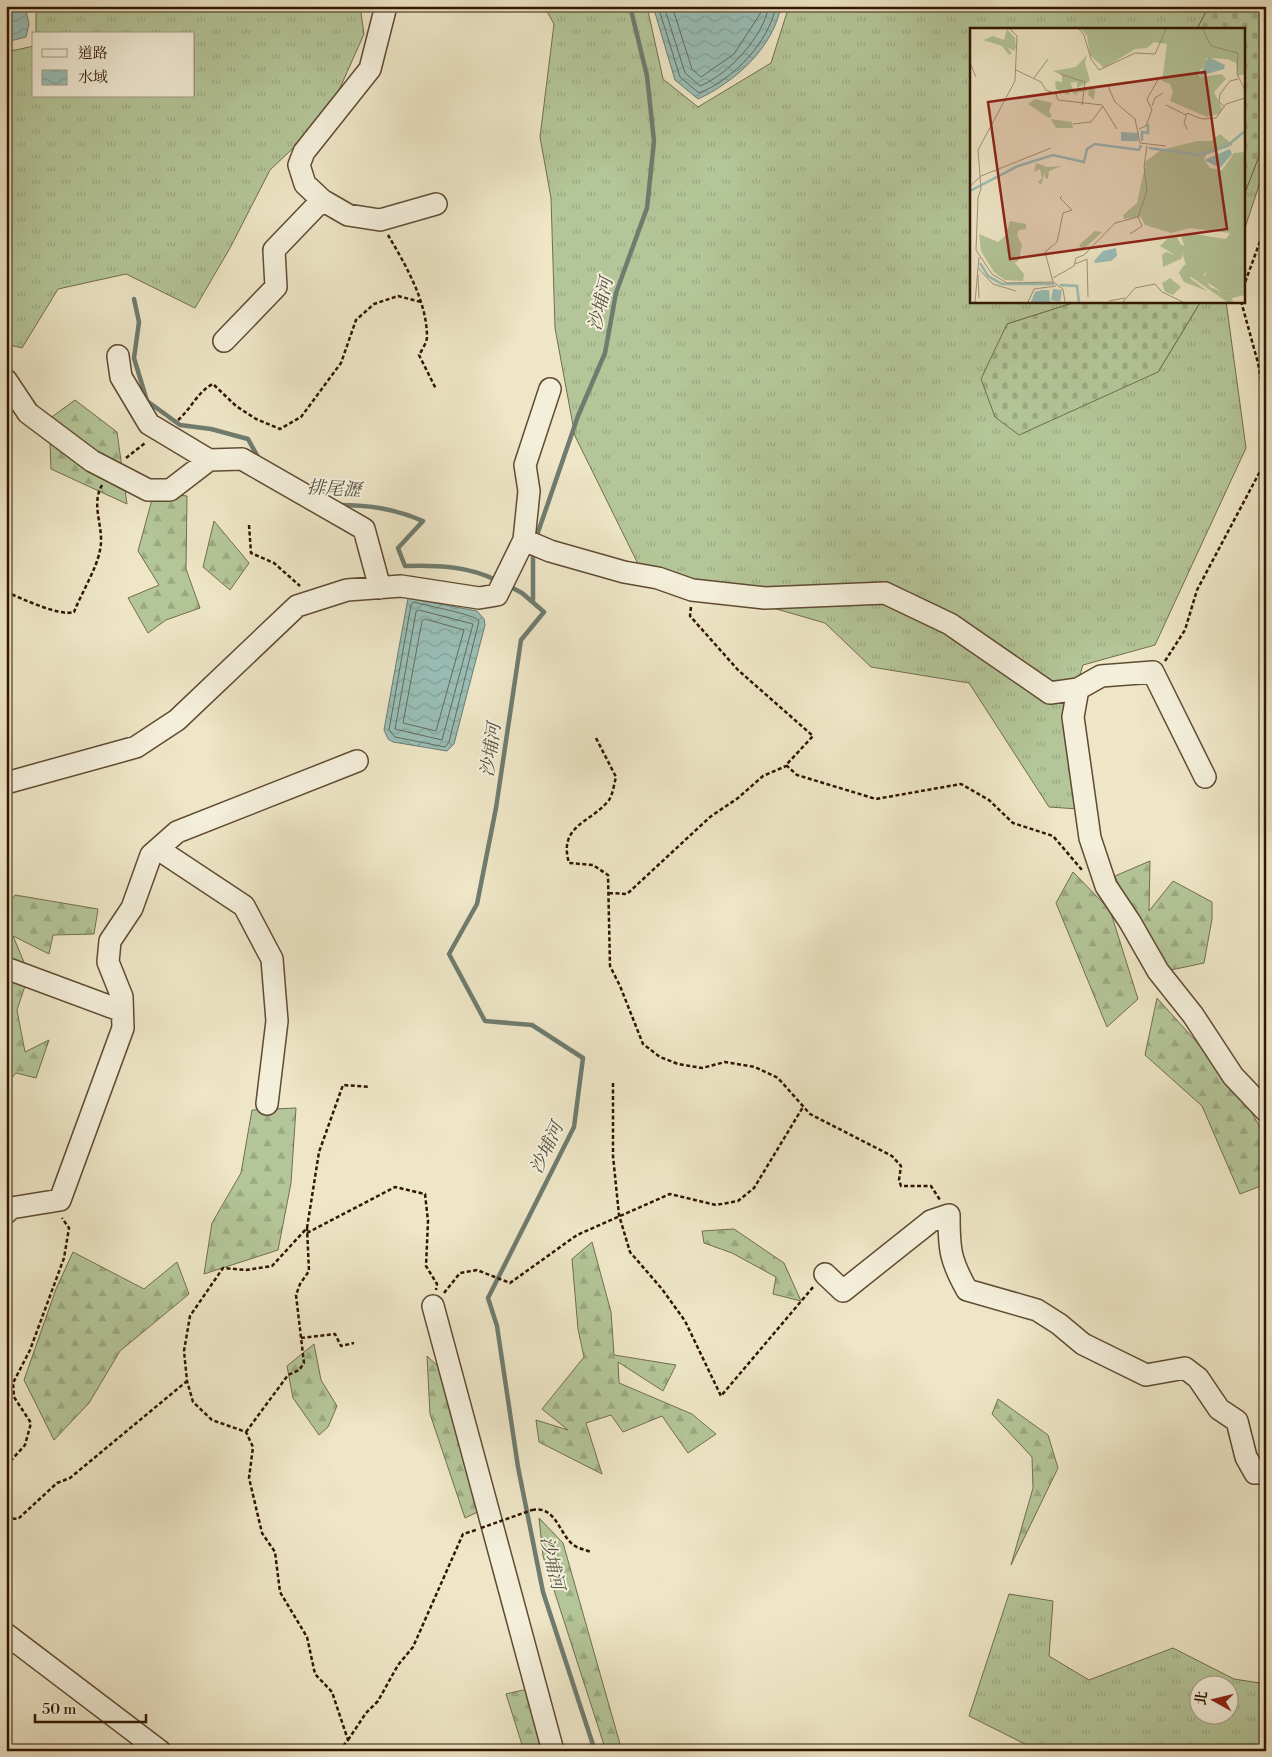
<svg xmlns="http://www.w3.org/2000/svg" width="1272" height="1757" viewBox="0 0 1272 1757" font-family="'Libre Bodoni','Noto Serif TC',serif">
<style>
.grass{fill:url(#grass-tufts);stroke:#726e4d;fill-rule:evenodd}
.forest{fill:url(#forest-firs);stroke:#726e4d}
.cemetery{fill:url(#cemetery-stones);stroke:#726e4d}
.water{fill:url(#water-waves);stroke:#6f7c6f}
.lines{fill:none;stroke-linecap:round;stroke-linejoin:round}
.shore{stroke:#646b5c;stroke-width:1}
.stream{stroke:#6f7c6f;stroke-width:4.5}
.minor-casing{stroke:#604b32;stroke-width:24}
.path{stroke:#301701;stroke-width:2.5;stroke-dasharray:4 2.5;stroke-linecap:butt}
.minor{stroke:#f4efdb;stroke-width:21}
.path-bridge{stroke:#301701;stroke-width:2.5;stroke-dasharray:4 2.5;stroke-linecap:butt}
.labels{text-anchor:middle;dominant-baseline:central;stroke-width:4;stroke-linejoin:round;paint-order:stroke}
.water-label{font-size:18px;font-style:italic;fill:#555241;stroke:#f4efdb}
.inset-river{fill:none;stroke:#99bfb8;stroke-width:2.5}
.inset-road{fill:none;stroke:#a29378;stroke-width:1}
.view{fill:#8f2418;fill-opacity:0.15;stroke:#8f2418;stroke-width:2.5}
.inset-edge{fill:none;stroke:#301701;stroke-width:2.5}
</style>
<defs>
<pattern id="grass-tufts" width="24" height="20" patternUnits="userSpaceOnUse" patternTransform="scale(1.25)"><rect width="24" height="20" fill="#b4c699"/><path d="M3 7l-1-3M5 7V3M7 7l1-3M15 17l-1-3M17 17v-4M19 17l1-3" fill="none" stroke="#9ba982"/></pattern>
<pattern id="forest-firs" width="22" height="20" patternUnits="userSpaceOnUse" patternTransform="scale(1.25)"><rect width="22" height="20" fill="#b4c699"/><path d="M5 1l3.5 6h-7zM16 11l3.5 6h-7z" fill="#9ba982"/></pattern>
<pattern id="cemetery-stones" width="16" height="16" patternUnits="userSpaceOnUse" patternTransform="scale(1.25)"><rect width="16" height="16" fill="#b4c699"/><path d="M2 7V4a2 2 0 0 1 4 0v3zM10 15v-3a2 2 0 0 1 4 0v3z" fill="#9ba982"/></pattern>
<pattern id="water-waves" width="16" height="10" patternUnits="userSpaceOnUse" patternTransform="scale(1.25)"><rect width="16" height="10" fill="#99bfb8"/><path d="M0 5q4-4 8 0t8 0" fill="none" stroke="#84a39c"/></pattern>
</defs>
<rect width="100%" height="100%" fill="#eee6c7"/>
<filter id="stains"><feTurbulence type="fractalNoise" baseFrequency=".004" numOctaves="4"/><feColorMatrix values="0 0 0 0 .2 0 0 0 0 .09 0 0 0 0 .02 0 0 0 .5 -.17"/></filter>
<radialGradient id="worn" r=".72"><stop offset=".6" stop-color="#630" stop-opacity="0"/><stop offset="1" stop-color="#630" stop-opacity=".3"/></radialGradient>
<path class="grass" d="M36,6H360L364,34L328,115L270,170L230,248L195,308L126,274L58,289L22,348L6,344V52L34,46V96H194V34H36Z
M544,6H647L663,79L698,107L771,63L789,6H1209L1197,29H971V301H1079L1007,324L1158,372L1201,301H1226L1246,448L1155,645L1083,665L1065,721L1078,809L1049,807L969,683L871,667L825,623L641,570L575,436L555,328L551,198L540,137L554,24Z
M1266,51L1264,170L1243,234V198L1259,156V82Z
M1009,1594L1053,1601L1049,1656L1089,1680L1173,1648L1234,1679L1266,1684V1751H1039L969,1716ZM1230,1684V1714H1200V1684Z"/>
<path class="forest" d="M75,400L117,432L127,504L51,469L49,419Z
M154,492L187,496L186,569L200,608L166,620L148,633L128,598L159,585L138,551Z
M214,521L249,563L230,590L203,567Z
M1150,861L1149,911L1173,881L1212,902V919L1204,963L1171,970L1127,905L1115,876Z
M1073,872L1110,910L1138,999L1107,1027L1056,903Z
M15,895L98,909L94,934L53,935L49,954L13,936L29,974L17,1010L25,1052L49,1040L36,1078L16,1073L6,1084V978L14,972L6,948V907Z
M1157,998L1238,1088L1266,1138V1184L1240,1194L1202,1106L1145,1055Z
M296,1108L291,1183L278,1250L204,1274L212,1223L241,1173L252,1110Z
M734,1229L784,1263L801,1301L773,1294L776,1277L732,1253L704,1243L702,1231Z
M592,1242L611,1312L614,1355L676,1365L663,1391L618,1362L619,1383L692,1414L716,1434L688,1453L662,1416L623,1432L611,1415L586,1423L602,1474L539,1442L536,1420L568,1430L542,1409L584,1357L578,1329L572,1259Z
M73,1252L144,1289L177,1262L189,1294L120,1351L89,1403L54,1440L24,1380L56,1289Z
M314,1344L321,1380L337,1406L328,1427L319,1435L293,1398L287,1366Z
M427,1356L443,1371L486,1508L465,1518L430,1414Z
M998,1399L1048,1435L1058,1468L1011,1565L1033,1488L1032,1457L992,1414Z
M539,1518L563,1543L622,1751H606L543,1556Z
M532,1688L561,1751H524L506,1694Z"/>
<path class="cemetery" d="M1209,6H1266V51L1259,82V156L1243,198V29H1197Z
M1079,301H1201L1158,372L1019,435L995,417L981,379L1007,324Z"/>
<path class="water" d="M6,6H25L29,24L26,37L6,42Z
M653,6H781C773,48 735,82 698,99L675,80Z
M408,598L477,611L484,619L485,625L454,744L447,751L393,742L388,739L384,730Z"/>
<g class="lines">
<path class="shore" d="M658,6L680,77L699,93C733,80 769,42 776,6
M664,6L685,73L700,86C729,74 763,37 769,6
M672,6L692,69L701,77L734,54L760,14L762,6
M414,602C426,606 475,614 479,621L449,742L445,747L395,737L389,730L411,605Z
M419,610L473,624L442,740L395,729L416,612Z
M425,619L464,630L436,731L403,723L422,621Z"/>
<path class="stream" d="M134,299L139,322L134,358L147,401L180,425L211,429L248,439L259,459
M340,505C370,505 395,509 423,521L398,548L405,566C437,565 469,566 498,581
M536,538L578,416L605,353L616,293L647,208L654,141L647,76L630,6
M509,586L522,593L544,612L521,640L496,808L477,904L449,954L485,1021L532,1025L583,1058L574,1127L488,1298L497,1326L518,1467L543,1592L595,1751
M533,602V550"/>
<g class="minor-casing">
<path id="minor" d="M386,6L370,69L304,152L299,165L305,184L322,200L348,215L380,220L436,204
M224,341L276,287L274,250L322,200
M118,356L121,377L149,424L209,460
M6,380L28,413L92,461L148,490H170L209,460L242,459L364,529L380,588
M524,540L550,551L624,572L658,578L692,590L765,598L885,593L950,624L1050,693L1078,689
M1205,777L1153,672L1101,676L1078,689L1073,717L1090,838L1106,886L1130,922L1158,971L1193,1015L1233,1076L1266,1111
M6,783L136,747L177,720L297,606L347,590L401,586L479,598L497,595L524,540L529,491L525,465L550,389
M158,849L244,906L272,959L277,1021L267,1104
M6,968L122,1011
M6,1213L11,1208L60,1200L123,1028L122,997L108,962L110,941L132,908L151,855L177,832L357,761
M825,1274L843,1291L931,1221L949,1215C949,1249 950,1260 967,1290L1037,1310L1059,1324L1083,1344L1146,1375L1185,1368L1198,1378L1219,1409L1237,1421L1246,1457L1255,1473L1266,1472
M433,1306L553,1751
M6,1634L160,1751"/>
</g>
<path class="path" d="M388,235C405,264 427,301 427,337C427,342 422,350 419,355L436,389
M1243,288L1266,225
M1241,301L1258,363L1266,408
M178,420C191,409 198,391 213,384L236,406L256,419L280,429L301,417L341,363L356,320L374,304L398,296L421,302
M126,458L145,443
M249,525L251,553L274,563L300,586
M6,592C21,598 60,617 74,612C81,594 97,568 100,550C105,528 90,506 102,485
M691,607L690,616L738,670L813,736L786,765L797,775L876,799L961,784L989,800L1013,823L1053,836L1082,870
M1165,661L1185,630L1197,590L1265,462L1266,447
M596,738L616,777C614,784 613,794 609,800C591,823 558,825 569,863L593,865L608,875L610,966L620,986L643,1044L660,1057L678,1064L702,1068L725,1062L755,1067L778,1078L810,1114L892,1156L901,1166L899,1180L901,1186H931L940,1200
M609,893L627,894L710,817L738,798L763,776L786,766
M613,1083V1156L619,1215L630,1252L662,1289L685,1321L721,1396L814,1286
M307,1233L395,1187L425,1194L428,1221L426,1266L437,1284L436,1290
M444,1293L460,1273L477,1270L510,1283L577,1235L670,1194L716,1205L738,1201L754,1188L803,1107
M301,1338L335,1334L341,1346L354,1343
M246,1432L288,1375L299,1370L304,1363L296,1295L300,1284L309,1271L307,1228
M6,1466L25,1445L31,1423L14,1397L13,1383L30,1350L64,1258L69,1228L62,1218
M532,1510C557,1505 559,1536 575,1546C580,1549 586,1550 591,1552
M6,1518L18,1519L57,1483L70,1478L187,1381
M348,1740L366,1713L378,1701L398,1665L413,1647L463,1534L476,1530
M339,1751L348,1740L332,1692L315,1674L307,1637L280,1592L275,1552L262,1533L249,1478L253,1447L246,1432L212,1420L193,1402L187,1381L184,1351L190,1316L223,1268L246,1270L272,1266L307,1228L319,1152L343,1085L370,1087"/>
<use href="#minor" class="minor"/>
<path class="path-bridge" d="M481,1528L532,1510"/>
</g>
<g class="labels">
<g class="water-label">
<text transform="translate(601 304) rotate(-77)">沙埔河</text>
<text transform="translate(334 489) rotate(3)">排尾瀝</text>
<text transform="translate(491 750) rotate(-82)">沙埔河</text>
<text transform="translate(547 1148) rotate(-65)">沙埔河</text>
<text transform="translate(552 1563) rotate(77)">沙埔河</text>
</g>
</g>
<g transform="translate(970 28)">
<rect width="275" height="275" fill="#eee6c7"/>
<path d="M111,1H275V46L268,48L266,35L257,31L236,30L237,36L228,44L230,49L252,46L256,51L244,64L252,80L249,86L237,89L200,73L203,64L200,56L192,53L197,16L184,14L177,20L165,21L134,40L120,27L117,8ZM250,106L263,117L236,127L234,132L240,140L252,142L264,125L275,124V229L262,236L245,231L234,247L240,259L252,264L275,260V267L262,270L263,274H257L220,248L213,228L215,220L211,208L224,206L256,211L260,205L220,200L201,205L175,197L171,189L154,191L153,187L167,175L176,133L191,122L227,113H241ZM200,174H212L226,191L236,192L255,201L237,202ZM40,193L56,196V201L49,202L47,207L52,217L49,232L45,235L54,246L53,253L35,252L24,244L11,223L9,206L28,214L35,208Z" fill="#b4c699" fill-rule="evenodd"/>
<path d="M37,1L45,10L46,19L44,23L37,19L42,25L39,27L32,18L13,12L23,8L34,12ZM117,27L115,35L120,53L107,60V54L100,55L103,61H125L124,72L118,67L119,62L106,65L107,68L101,63L98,67L86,61L85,53L92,54V47L83,43L106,39ZM65,71L82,75L79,84L82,88L79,90L58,76ZM81,91L102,94L103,100H86ZM66,135L78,139L92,138L79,143L78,151L75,150V144L71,157L68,154L72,150L70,141L64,144ZM125,203L132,204L112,223L109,217ZM207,209L211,217L217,218L211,231L193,239L192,227L196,224L205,227L190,218L197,211ZM229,228L234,230L220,250L237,263L214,254L209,245L213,238ZM200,250L211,259L203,267L195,264L192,255Z" fill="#b4c699"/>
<path d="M238,1H261V18L242,15ZM205,171L212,174L226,191L243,189L262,198L237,202L209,193L199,177ZM275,229V260L252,264L234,252L238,239L245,230L262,236Z" fill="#b4c699"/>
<path d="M238,29L255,37L254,41L230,48ZM151,104L168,105V113H151ZM260,121L262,126L250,140L234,132ZM146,220L147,228L141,233L125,235L124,233L133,223ZM83,261L92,262L90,274L81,272ZM72,262H79L80,274H61L65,264Z" fill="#99bfb8"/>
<path class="inset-river" d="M172,113V104L178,105V96M179,120L229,127L257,118L275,103M0,163L48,138L83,127L114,134L117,121L125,116L169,122L171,117M10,235L18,248L32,256H84M90,257L107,258L109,274"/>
<path class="inset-road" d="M40,1L47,8L45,53L8,122L11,161L8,170L6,222L22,246L37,255L83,254M109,1L114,7L121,31L129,42L165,25L185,26L196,1M233,1L241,18L268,25L267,46L275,62M0,35L6,49M46,42L71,54L76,62L86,66L88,72L132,77L147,101M90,46L115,54L112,77M64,50L78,31M138,58L145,74L165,91L170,115L196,118M196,77L216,87M182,78L185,70L193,65M255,79L249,74L250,66L260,53L268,51M103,96L121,94L133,78M169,101L176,98L182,82L177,71L189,50M217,101L214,95L217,85L232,91L246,90L256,76L275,70M0,158L11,148L81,120M92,168L90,170L102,182L93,185L87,214L75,224L83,254L93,261L95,274M168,189L177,163L174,139L177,118M105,236L117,231L118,269M8,240L23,256L46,263M8,247L9,270M83,250L104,238L106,230L114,227L145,195L168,189L172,198L160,206M139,273L155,270M5,274L9,229M58,274L64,261L86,258M153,274L165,260L185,256L192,264L213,274"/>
<path class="view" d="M235,44L257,201L40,231L18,74Z"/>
<rect width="275" height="275" class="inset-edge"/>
</g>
<rect width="1272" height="1757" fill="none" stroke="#eee6c7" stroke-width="25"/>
<rect x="8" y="8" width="1257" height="1742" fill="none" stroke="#301701" stroke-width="2.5"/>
<rect x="12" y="12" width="1247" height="1732" fill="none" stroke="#301701"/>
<rect x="32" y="32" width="162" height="65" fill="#f4efdb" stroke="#a69984"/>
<rect x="42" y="49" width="25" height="8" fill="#f4efdb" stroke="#a69984"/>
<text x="78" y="58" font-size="15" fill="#301701">道路</text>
<rect x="42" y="70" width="25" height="15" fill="url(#water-waves)" stroke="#a69984"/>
<text x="78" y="82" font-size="15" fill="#301701">水域</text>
<g transform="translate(1214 1700) rotate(278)"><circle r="24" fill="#f4efdb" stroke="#a69984"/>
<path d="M0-4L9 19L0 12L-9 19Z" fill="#8f2418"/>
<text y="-8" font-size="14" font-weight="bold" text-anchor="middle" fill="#301701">北</text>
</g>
<path d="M35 1714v8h111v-8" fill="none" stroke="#301701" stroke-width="2.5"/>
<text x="42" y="1714" font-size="15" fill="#301701" stroke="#f4efdb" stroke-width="4" paint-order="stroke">50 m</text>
<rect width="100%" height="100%" filter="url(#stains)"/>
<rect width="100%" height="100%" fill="url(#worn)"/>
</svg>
